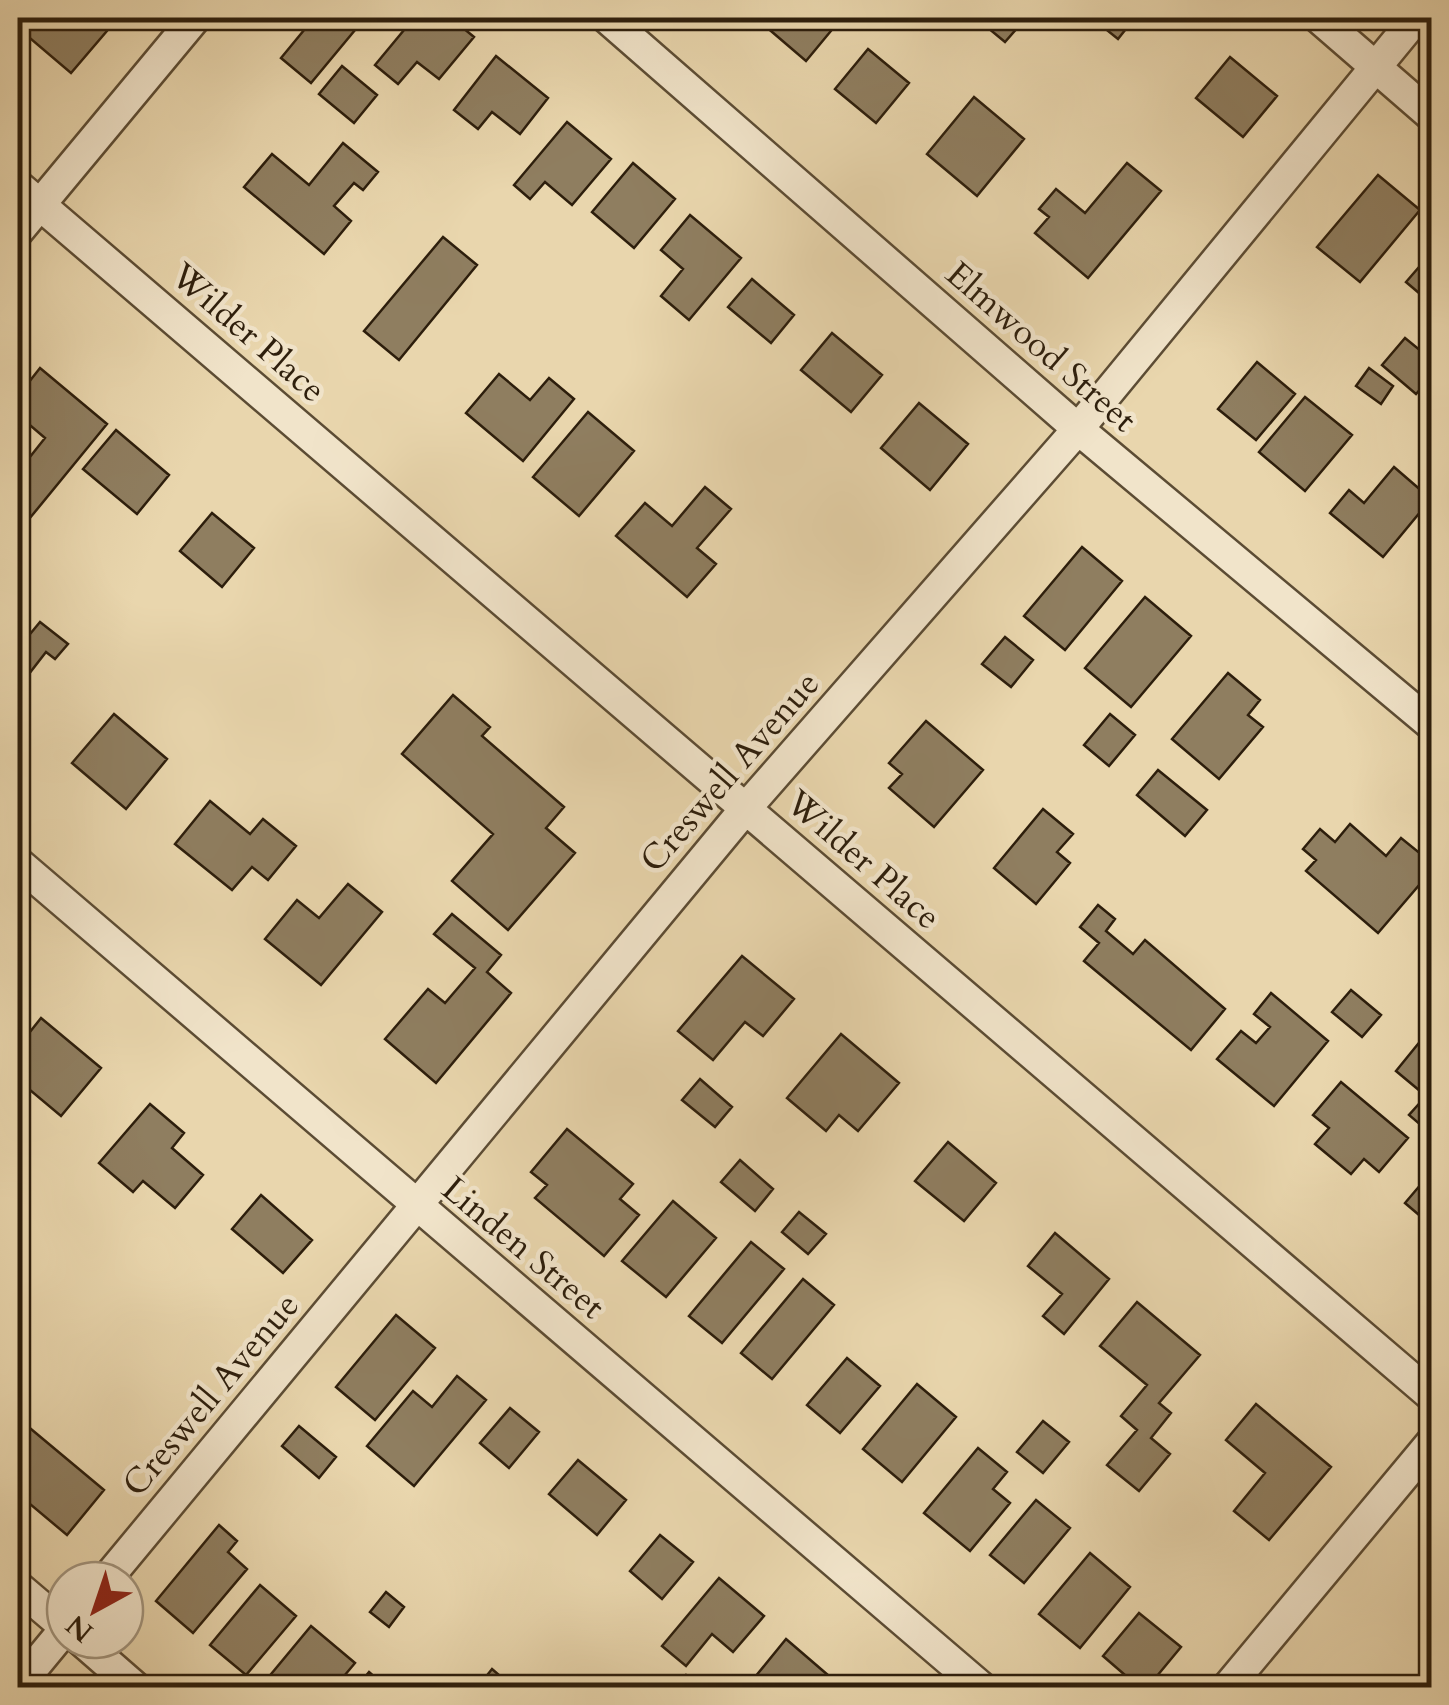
<svg xmlns="http://www.w3.org/2000/svg" width="1449" height="1705" viewBox="0 0 1449 1705" font-family="Cardo,serif">
<style>
.building{fill:#8f7e60;stroke:#2d1e0c;stroke-width:2.5}
.lines{fill:none;stroke-linecap:round;stroke-linejoin:round}
.minor-casing{stroke:#5c4c34;stroke-width:35}
.minor{stroke:#f1e4ca;stroke-width:30}
.labels{text-anchor:middle;dominant-baseline:central;stroke-width:9;stroke-linejoin:round;paint-order:stroke}
.street-label{font-size:35px;fill:#2d1e0c;stroke:#f1e4ca}
</style>
<rect width="100%" height="100%" fill="#e9d6ad"/>
<filter id="stains"><feTurbulence type="fractalNoise" baseFrequency=".002" numOctaves="4"/><feColorMatrix values="0 0 0 0 .2 0 0 0 0 .09 0 0 0 0 .02 0 0 0 .5 -.17"/></filter>
<radialGradient id="worn" r=".72"><stop offset=".6" stop-color="#630" stop-opacity="0"/><stop offset="1" stop-color="#630" stop-opacity=".3"/></radialGradient>
<path class="building" d="M18,18H118L71,73L18,28Z
M314,18H365L311,83L281,58Z
M414,18H451L474,37L439,79L417,62L398,84L375,65Z
M770,18H836L840,20L806,61L764,25Z
M976,18H1026L1005,42Z
M1092,18H1130L1133,20L1118,39Z
M868,49L909,83L876,123L835,89Z
M496,56L548,98L520,134L492,112L478,129L454,110Z
M1230,57L1277,96L1243,137L1196,98Z
M342,66L377,95L354,123L319,94Z
M974,97L1024,139L977,196L927,154Z
M567,122L611,159L572,205L545,182L530,199L514,185Z
M343,143L378,172L363,190L354,183L334,206L351,221L324,254L244,187L272,154L309,185Z
M633,163L675,199L634,248L592,212Z
M1127,163L1161,191L1088,278L1035,233L1049,217L1039,209L1056,189L1085,213Z
M1378,175L1420,210L1360,282L1317,247Z
M690,215L741,258L689,320L661,296L683,269L661,250Z
M443,237L477,265L399,360L364,331Z
M1432,252V304L1406,282Z
M752,279L794,315L771,343L728,307Z
M832,333L882,375L851,412L801,370Z
M1405,338L1432,360V376L1416,394L1382,365Z
M1257,362L1295,394L1256,440L1218,409Z
M40,368L107,424L25,524L18,517V502L22,497L18,493V472L45,438L18,415V396Z
M1369,368L1393,386L1381,404L1356,386Z
M499,374L530,400L549,378L574,399L523,461L466,413Z
M1305,397L1352,435L1305,491L1259,452Z
M919,403L968,444L930,490L881,448Z
M588,412L634,451L579,516L533,477Z
M116,430L169,475L137,514L83,469Z
M1394,467L1431,499L1383,557L1330,513L1349,490L1364,503Z
M705,487L731,509L697,548L716,564L687,597L616,536L645,503L672,526Z
M212,513L254,548L222,587L180,551Z
M1082,547L1122,581L1065,650L1024,616Z
M1145,597L1191,636L1131,707L1085,668Z
M40,622L68,644L55,659L46,652L18,688V642L21,645Z
M1005,637L1033,660L1011,687L982,664Z
M1228,673L1260,700L1248,715L1263,727L1219,779L1172,739Z
M453,695L490,727L482,736L564,807L546,828L575,853L508,930L452,881L493,834L402,754Z
M114,714L167,759L126,809L72,763Z
M1110,714L1135,735L1109,766L1084,745Z
M926,721L983,770L934,827L889,788L902,774L889,763Z
M1158,770L1207,810L1185,836L1137,795Z
M210,801L250,834L263,819L296,846L268,880L252,867L232,890L175,844Z
M1043,809L1073,834L1057,852L1070,863L1036,904L994,868Z
M1350,824L1386,856L1401,838L1432,863V870L1378,933L1306,871L1316,860L1303,849L1320,829L1335,842Z
M348,884L382,912L321,985L265,939L297,900L319,918Z
M1098,905L1115,919L1106,931L1133,954L1145,940L1225,1009L1191,1050L1084,961L1099,943L1080,927Z
M452,914L501,955L487,972L511,993L436,1083L385,1039L428,989L445,1003L475,968L434,934Z
M742,956L794,999L763,1036L745,1022L713,1060L678,1031Z
M1351,990L1381,1015L1362,1037L1332,1012Z
M1271,993L1328,1041L1274,1106L1217,1059L1241,1031L1256,1043L1270,1027L1254,1014Z
M41,1018L101,1068L61,1116L18,1080V1047Z
M841,1034L899,1083L858,1131L839,1115L826,1131L787,1098Z
M1418,1044L1432,1055V1128L1429,1132L1409,1115L1426,1096L1396,1071Z
M700,1079L732,1107L715,1127L682,1100Z
M1341,1082L1408,1138L1379,1172L1364,1159L1351,1174L1315,1144L1329,1128L1313,1115Z
M150,1104L184,1133L172,1148L203,1175L175,1208L143,1181L133,1192L99,1163Z
M567,1129L633,1184L620,1199L639,1215L604,1256L535,1198L547,1185L531,1172Z
M948,1142L996,1183L964,1221L915,1181Z
M740,1160L773,1189L755,1211L721,1182Z
M1422,1183L1432,1192V1226L1405,1203Z
M261,1195L312,1240L283,1273L232,1229Z
M673,1201L716,1238L666,1297L622,1261Z
M799,1212L826,1234L808,1254L782,1232Z
M1055,1233L1109,1279L1064,1334L1043,1316L1062,1294L1028,1266Z
M751,1242L784,1269L722,1343L689,1316Z
M803,1279L834,1305L772,1379L741,1353Z
M1137,1302L1200,1355L1159,1403L1171,1413L1151,1438L1170,1454L1139,1491L1107,1465L1137,1430L1121,1416L1147,1385L1100,1346Z
M396,1315L435,1348L375,1420L336,1387Z
M847,1358L880,1386L840,1433L807,1405Z
M457,1376L486,1400L414,1486L367,1446L413,1391L432,1407Z
M917,1384L956,1417L902,1482L863,1449Z
M1256,1404L1331,1467L1269,1540L1234,1511L1265,1473L1226,1440Z
M510,1408L539,1432L509,1468L480,1443Z
M1043,1421L1069,1442L1043,1473L1017,1452Z
M25,1424L104,1490L67,1535L18,1494V1432Z
M299,1426L336,1457L319,1478L282,1446Z
M978,1448L1007,1472L993,1489L1010,1503L970,1551L924,1513Z
M578,1460L626,1500L597,1535L549,1494Z
M1036,1500L1070,1528L1024,1583L990,1555Z
M219,1525L237,1541L228,1552L247,1569L193,1633L156,1601Z
M660,1535L693,1562L662,1599L630,1571Z
M1090,1553L1130,1587L1080,1648L1039,1614Z
M719,1578L764,1616L733,1652L712,1634L686,1666L662,1646Z
M260,1585L296,1616L246,1675L210,1645Z
M386,1592L404,1607L389,1627L370,1612Z
M1139,1613L1181,1647L1147,1688H1140L1103,1656Z
M311,1626L355,1663L334,1688H266L262,1685Z
M786,1639L829,1676L819,1688H746Z
M492,1669L514,1688H477Z
M369,1672L387,1688H356Z
M686,1675L701,1688H675Z"/>
<g class="lines">
<g class="minor-casing">
<path id="minor" d="M607,18L1078,429L1432,725
M1319,18L1432,116
M18,186L1432,1396
M18,231L195,18
M18,863L982,1688
M106,1580L746,808L1078,429L1416,18
M18,1587L65,1627
M81,1640L136,1688
M18,1686L65,1629
M1227,1688L1432,1442"/>
</g>
<use href="#minor" class="minor"/>
</g>
<g class="labels">
<g class="street-label">
<text transform="translate(248 333) rotate(41)">Wilder Place</text>
<text transform="translate(1041 347) rotate(41)">Elmwood Street</text>
<text transform="translate(730 772) rotate(-49)">Creswell Avenue</text>
<text transform="translate(863 860) rotate(41)">Wilder Place</text>
<text transform="translate(523 1248) rotate(40)">Linden Street</text>
<text transform="translate(211 1395) rotate(-50)">Creswell Avenue</text>
</g>
</g>
<rect width="1449" height="1705" fill="none" stroke="#e9d6ad" stroke-width="60"/>
<rect x="20" y="20" width="1409" height="1665" fill="none" stroke="#2d1e0c" stroke-width="5"/>
<rect x="30" y="30" width="1389" height="1645" fill="none" stroke="#2d1e0c" stroke-width="2.5"/>
<g transform="translate(95 1610) rotate(220)"><circle r="48" fill="#f1e4ca" stroke="#a3957e" stroke-width="2.5"/>
<path d="M0-8L18 38L0 25L-18 38Z" fill="#8f2418"/>
<text y="-15" font-size="28" font-weight="bold" text-anchor="middle" fill="#2d1e0c">N</text>
</g>
<rect width="100%" height="100%" filter="url(#stains)"/>
<rect width="100%" height="100%" fill="url(#worn)"/>
</svg>
